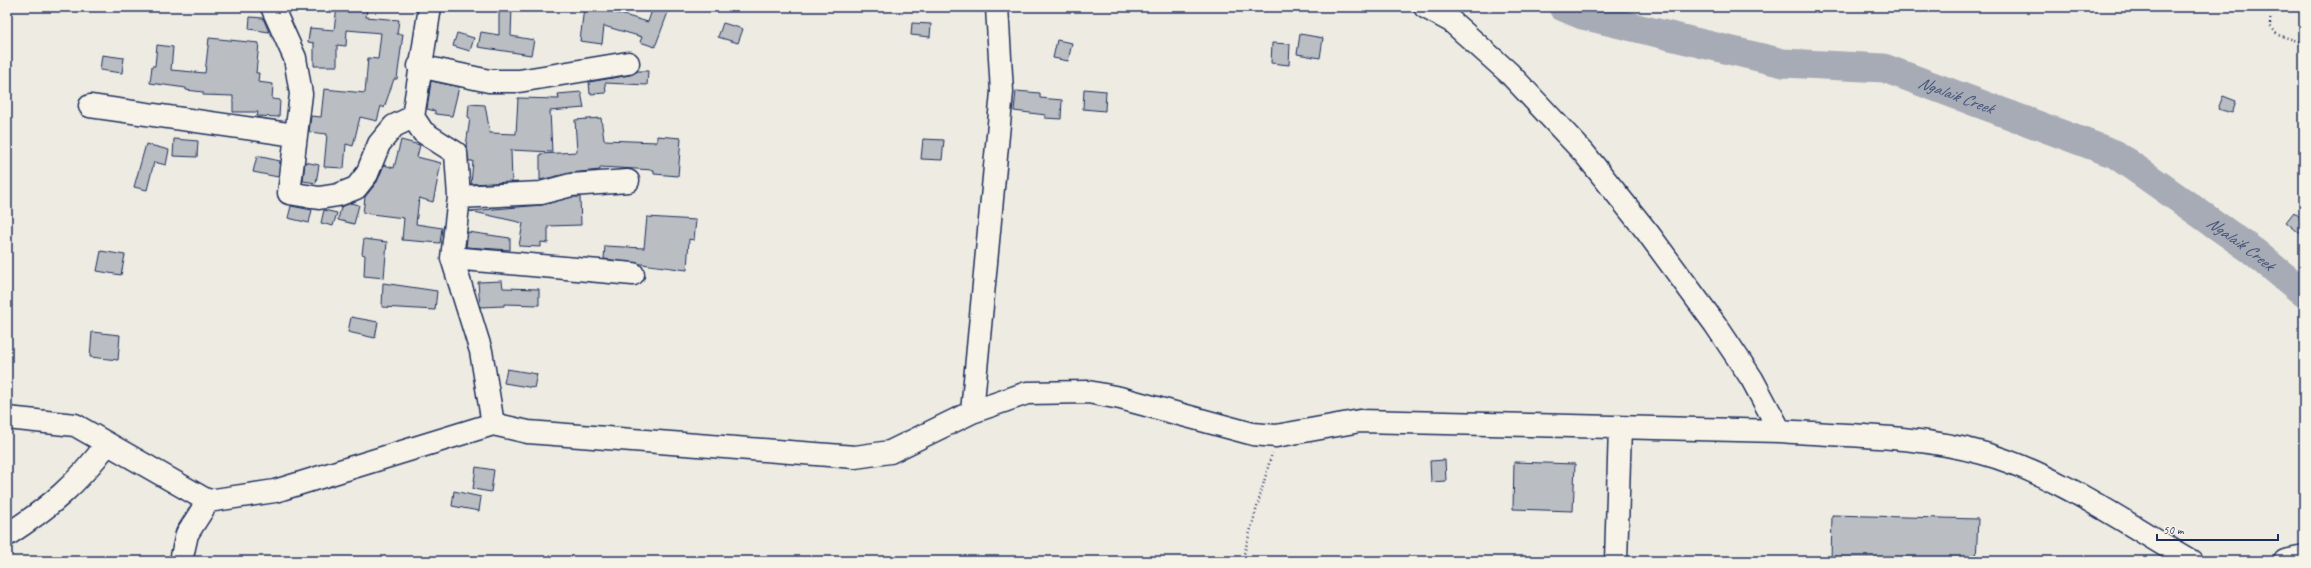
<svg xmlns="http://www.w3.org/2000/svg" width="2311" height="568" viewBox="0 0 2311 568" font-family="Caveat,sans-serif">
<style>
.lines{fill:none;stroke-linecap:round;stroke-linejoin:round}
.river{stroke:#a6abb5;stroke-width:29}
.building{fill:#babdc2;stroke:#1b2f5e}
.minor-casing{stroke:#1b2f5e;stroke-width:25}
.path{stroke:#1b2f5e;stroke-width:2.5;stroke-dasharray:1 3;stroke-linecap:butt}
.minor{stroke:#f7f3e8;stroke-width:22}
.labels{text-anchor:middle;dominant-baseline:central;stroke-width:4;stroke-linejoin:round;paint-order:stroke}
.water-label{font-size:17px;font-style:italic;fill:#455478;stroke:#f7f3e8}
</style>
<rect width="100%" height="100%" fill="#eeebe2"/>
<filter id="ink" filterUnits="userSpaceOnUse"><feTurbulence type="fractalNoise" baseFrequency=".025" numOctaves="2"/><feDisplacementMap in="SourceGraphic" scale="8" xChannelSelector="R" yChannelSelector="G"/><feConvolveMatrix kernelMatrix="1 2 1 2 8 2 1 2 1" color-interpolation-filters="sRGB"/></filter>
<g filter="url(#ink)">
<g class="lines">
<path class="river" id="s1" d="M1563,7L1582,15L1783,63L1884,68L2115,154L2253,251L2304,293"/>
</g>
<path class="building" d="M337,7L367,9L366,17L399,20L397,34H403L397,79H394L384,108L381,106L377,121L360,117L353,146L346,144L344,168L324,167L327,134L309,132L311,116L321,117L324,89L365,93L368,58L378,59L381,33L347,30L346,46L337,45V66H314V43L308,42L310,28L334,30Z
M499,7H512L511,36L534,40L531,55L478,47L481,32L499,35Z
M584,7H596L648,22L653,7H670L655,47L640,42L642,37L604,26L602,44L580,41Z
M250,17L263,18L269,32L249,29Z
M723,23L743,29L738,43L718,37Z
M912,23L931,24L930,37L911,35Z
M457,33L474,38L470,51L453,46Z
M1300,34L1323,38L1320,58L1297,54Z
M209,38L259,43L256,73H259L258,82L273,84L272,99L280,100L279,117L257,116L258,112H233V96L203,95V92L186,90V88L150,83L152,66H155L157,45L173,47L171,70L205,73Z
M1057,40L1072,43L1068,61L1053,58Z
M1272,43L1290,44L1289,65L1271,63Z
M102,55L124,58L122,73L100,70Z
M638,71H648L647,85L605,83L606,93L590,94L589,82L630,75Z
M431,81L459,87L452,116L435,114V111L427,109Z
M1084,89L1106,91L1105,111L1083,109Z
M1016,91L1040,93V98L1062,100L1061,119L1045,118L1046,115L1014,111Z
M581,92L584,108L550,111L552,152L511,150L512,182L471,184L473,161H469L466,146L470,118L468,117L469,104L485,105L490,133L516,134L518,98L559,99L558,94Z
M2223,96L2236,101L2232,113L2218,109Z
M601,118L604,140L657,142V136L681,138L678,176L654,174V170L600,167V170L570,173L540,180V154L577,152L575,120Z
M174,139L198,141L197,157L173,156Z
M923,139L944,140L942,160L921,159Z
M401,140L420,145L417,157L441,163L433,202L419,198L416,224L442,228L440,243L402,240L404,218L363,213L365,197L377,182L384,165L394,168Z
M146,144L169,150L166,165L154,162L147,190L134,187Z
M257,156L280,161L278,177L253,172Z
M305,162L319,165L316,183L303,181Z
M573,197H580L581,225L548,226V243L541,242V247L519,246L523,223L470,211L542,205Z
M351,203L359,205L354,224L338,220L341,207Z
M291,206L312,210L309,223L288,218Z
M324,210L337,213L333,226L321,223Z
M2294,212L2304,221V237L2286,222Z
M647,217L696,220L694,240L689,239L687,270L604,259L605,246L644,248Z
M468,232L510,238V250L466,247Z
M364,239L387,242L384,278L364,276L365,255L362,254Z
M101,251L125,255L121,275L97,271Z
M502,281L503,288L539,289V305L504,304V306L480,307L478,282Z
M383,283L437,291L435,310L382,307Z
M351,317L378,322L375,338L348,332Z
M92,332L120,335L118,360L90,357Z
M507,369L537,374L534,388L504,383Z
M1445,460L1446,481L1431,482L1430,461Z
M1514,462L1575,464L1573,511L1513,509Z
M476,467L494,470L491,492L473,489Z
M454,491L481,497L479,511L452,506Z
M1832,515L1978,519L1976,561H1831Z"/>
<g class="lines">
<g class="minor-casing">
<path id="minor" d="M272,7L295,58L301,94L289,193L319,198L338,195L356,188L367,174L379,144L394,126L413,117
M430,7L413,117L423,132L456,153L459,197L452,258L481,351L493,424L528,432L855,457L890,452L972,412L1027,393L1088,392L1120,398L1253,434L1276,436L1360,421L1780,431
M1425,7L1451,21L1509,73L1584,153L1648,233L1715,324L1752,379L1780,431C1847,436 1917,435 1982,453C2053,472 2127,524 2191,561
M419,66L489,81H519L628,63
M90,106L295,135
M459,197L541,193L571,185L628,181
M452,258L633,274
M972,412L1002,92L997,7
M7,418L75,425L208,501L275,491L493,424
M7,535C50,507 76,485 107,444
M181,561L187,534L208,501
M1616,561L1620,427
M2285,561L2304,557"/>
</g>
<path class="path" d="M2271,7L2270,26L2278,35L2304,43
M1242,561L1272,453"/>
<use href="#minor" class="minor"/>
</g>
</g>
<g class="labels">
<g class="water-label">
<text stroke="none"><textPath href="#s1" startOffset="405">Ngalaik Creek</textPath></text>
<text stroke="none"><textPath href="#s1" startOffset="729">Ngalaik Creek</textPath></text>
</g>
</g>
<rect width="2311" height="568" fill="none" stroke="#f7f3e8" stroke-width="24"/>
<rect x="12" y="12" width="2287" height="544" fill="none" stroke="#1b2f5e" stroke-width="1.5" filter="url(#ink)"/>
<path d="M2157 534v6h121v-6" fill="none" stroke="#1b2f5e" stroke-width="2"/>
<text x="2163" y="534" font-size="12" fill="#1b2f5e" stroke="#f7f3e8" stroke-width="3" paint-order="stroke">50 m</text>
</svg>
